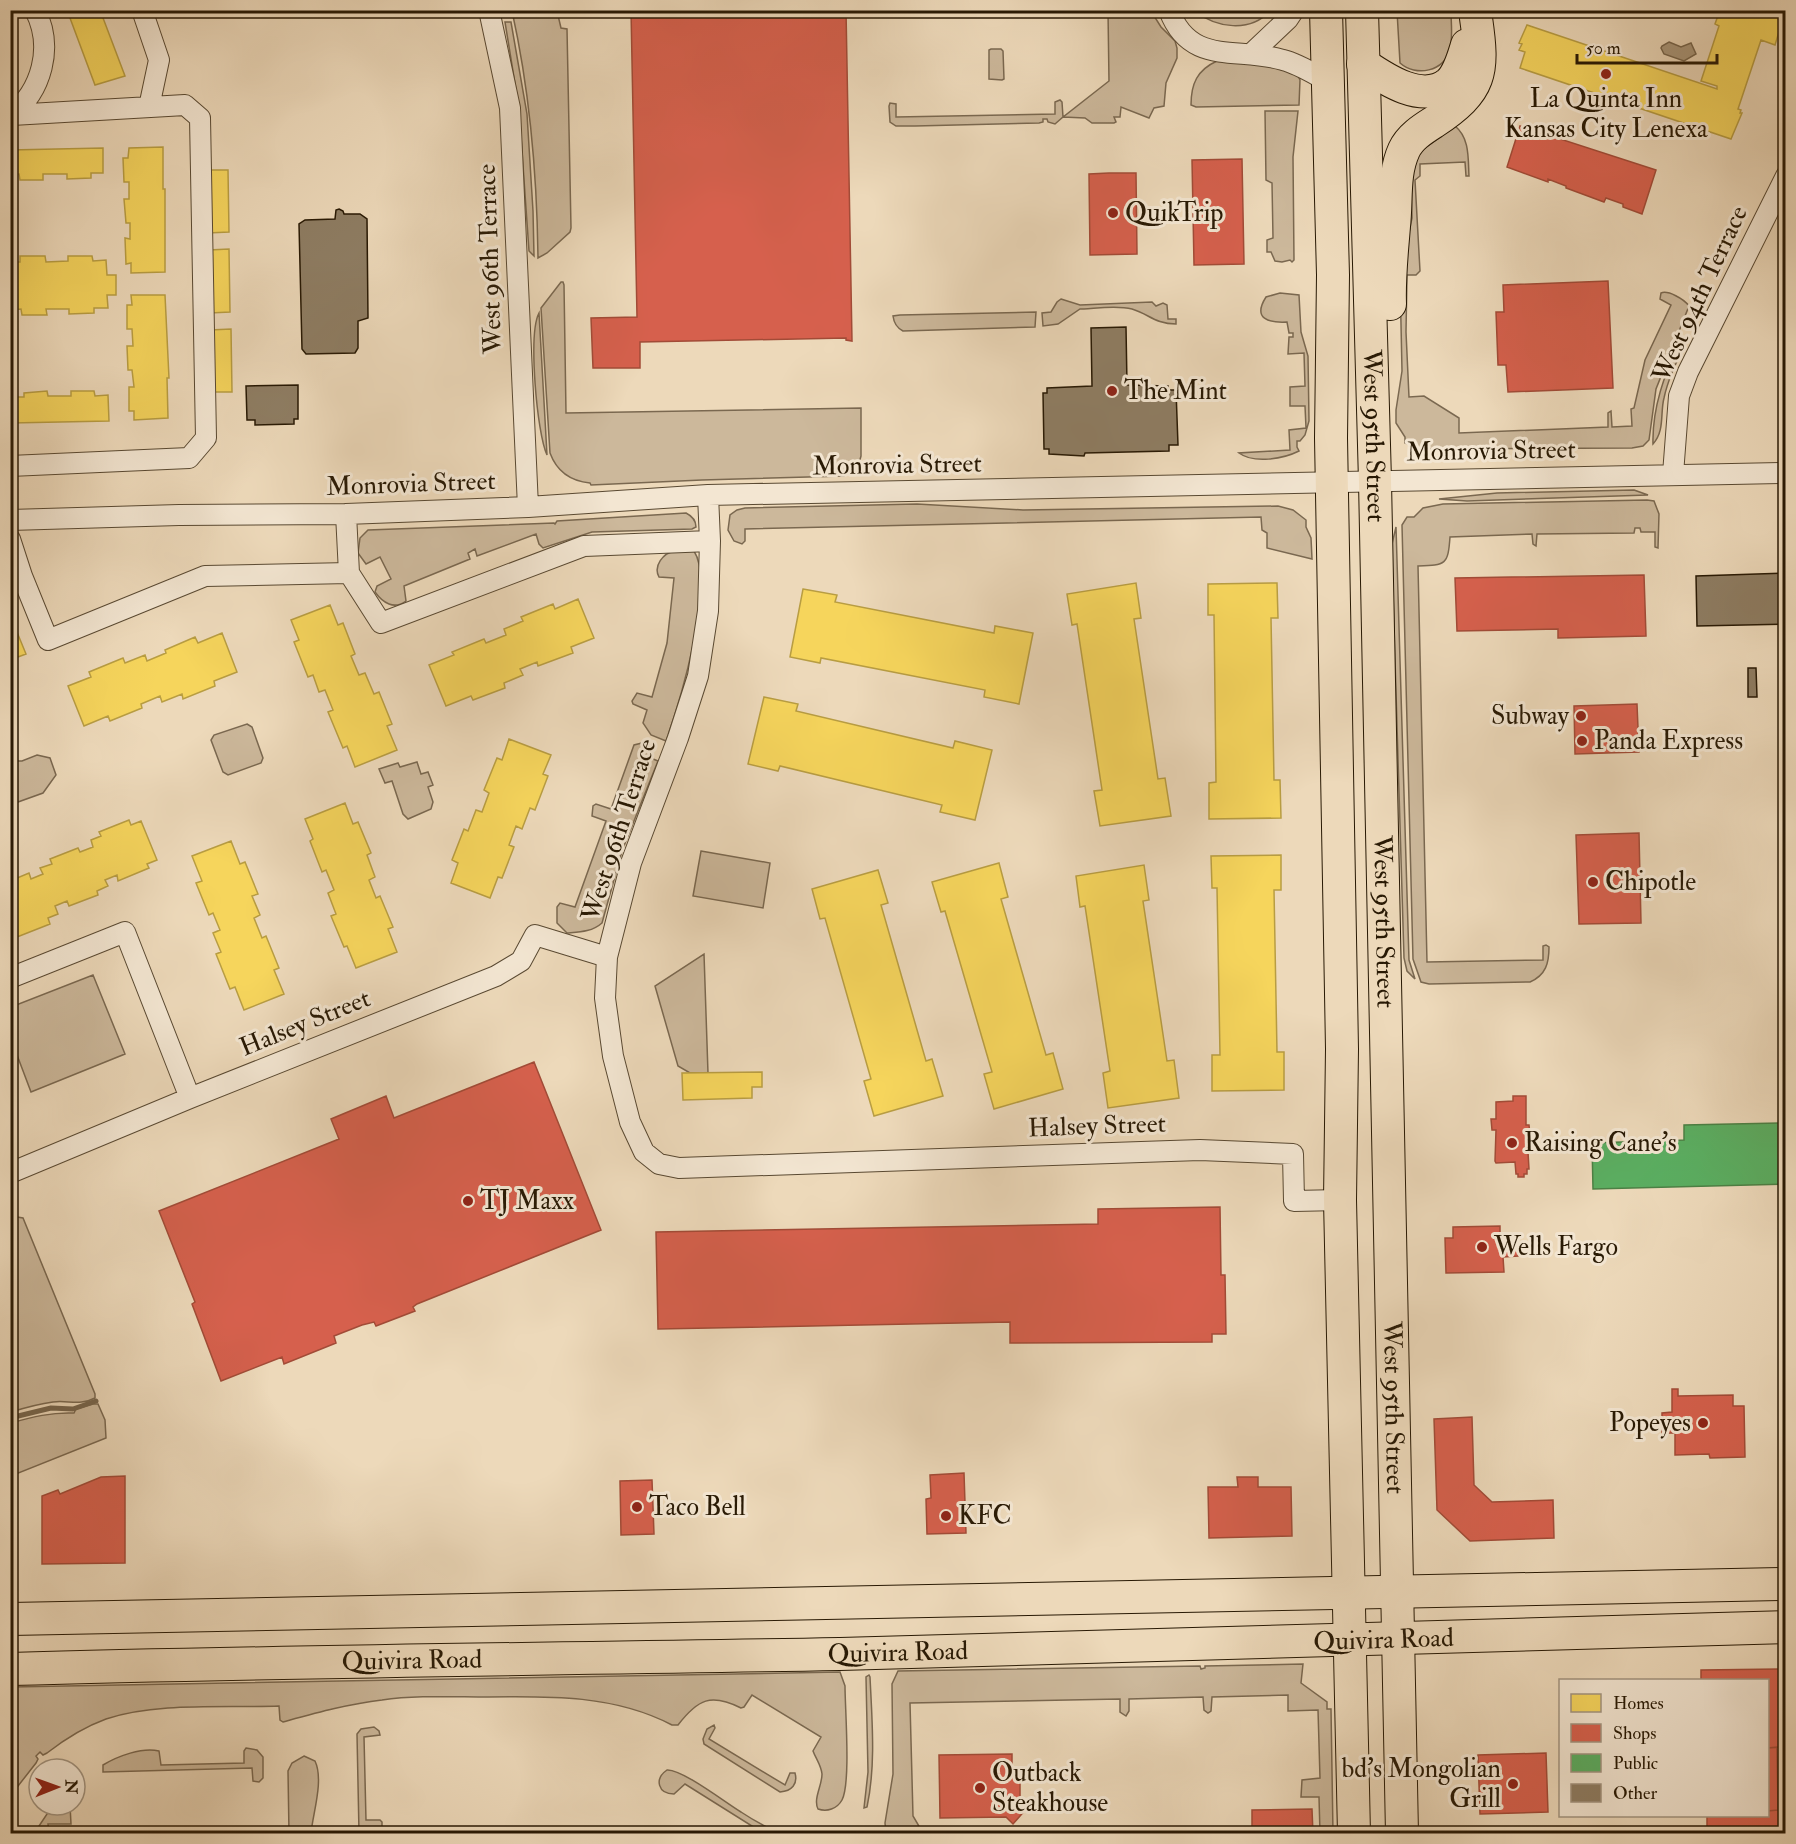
<svg xmlns="http://www.w3.org/2000/svg" width="1796" height="1844" viewBox="0 0 1796 1844" font-family="'IM FELL Double Pica',serif">
<style>
.green{fill:#ccb89b;stroke:#7a6850;stroke-width:1.5}
.water{fill:#aa987c;stroke:#76654c;stroke-width:1.5}
.homes{fill:#f6d55c;stroke:#b89d42;stroke-width:1.5}
.shops{fill:#d6604d;stroke:#a24b37;stroke-width:1.5}
.public{fill:#5aae61;stroke:#4b8145;stroke-width:1.5}
.lines{fill:none;stroke-linecap:round;stroke-linejoin:round}
.stream{stroke:#76654c;stroke-width:5}
.building{fill:#8e7d63;stroke:#281904;stroke-width:1.5}
.minor-casing{stroke:#594932;stroke-width:22}
.primary-casing{stroke:#281904;stroke-width:34}
.minor{stroke:#f3e6d2;stroke-width:20}
.primary{stroke:#edd9ba;stroke-width:32}
.poi-dot{fill:#8f2418;stroke:#f3e6d2;stroke-width:2}
.labels{text-anchor:middle;dominant-baseline:central;stroke-width:6;stroke-linejoin:round;paint-order:stroke}
.poi-label{font-size:26px;fill:#281904;stroke:#f3e6d2;text-anchor:start}
.street-label{font-size:26px;fill:#281904;stroke:#f3e6d2}
</style>
<rect width="100%" height="100%" fill="#edd9ba"/>
<filter id="stains"><feTurbulence type="fractalNoise" baseFrequency=".00333" numOctaves="4"/><feColorMatrix values="0 0 0 0 .2 0 0 0 0 .09 0 0 0 0 .02 0 0 0 .5 -.17"/></filter>
<radialGradient id="worn" r=".72"><stop offset=".6" stop-color="#630" stop-opacity="0"/><stop offset="1" stop-color="#630" stop-opacity=".3"/></radialGradient>
<path class="green" d="M512,11H557L561,28L567,29L571,228L570,232L547,253L538,258C537,174 530,92 512,11Z
M1108,11H1151L1161,27L1175,41L1177,48V58L1166,83L1164,106L1154,108L1149,118L1121,107L1120,117H1114L1116,122L1114,123H1092L1085,118L1063,117L1055,124L1048,122L1047,119H1043V122L1039,123L915,126H896L890,122L889,106L890,103L896,104V117L1055,114V102L1060,100L1062,102L1063,117L1109,81Z
M1195,11H1270C1250,33 1216,28 1195,11Z
M1397,11H1451C1451,23 1453,37 1450,49C1444,72 1416,77 1400,63Z
M505,22H511L527,114L533,211L534,256L529,251L519,108Z
M991,49H1001L1003,51L1004,79L1002,80L989,79V50Z
M1217,61H1269L1298,76L1300,80L1299,105L1196,107L1191,105C1191,84 1197,70 1217,61Z
M1265,111H1298L1293,157L1294,260L1292,262L1290,260L1282,262L1275,261L1271,252H1267V240L1273,238L1272,183L1266,180Z
M1455,126C1470,138 1468,159 1469,176H1466L1465,162L1420,164V176L1415,180L1420,271L1416,275H1407L1406,332L1409,397L1424,396L1459,418V433L1608,427V413L1611,411L1612,427L1632,426L1631,409L1634,408L1645,360L1671,305L1660,299L1661,293C1668,290 1684,299 1689,306L1656,389L1649,440L1643,446L1632,448L1420,449L1405,443V437L1396,423V410L1402,371L1400,277L1412,218L1411,170L1421,151Z
M561,282H563L564,285L566,413L861,408V456C859,466 853,470 844,473V476L702,480L591,485L590,483C570,481 557,472 550,453L541,308Z
M1280,293L1299,295L1301,332L1308,356L1309,421L1305,435L1300,441H1297V447L1299,451C1283,459 1254,464 1239,453L1290,450L1289,430L1306,428L1305,406H1290V387L1305,386L1304,353L1288,354L1289,337H1293V333H1289L1287,322C1269,323 1252,319 1266,297Z
M1061,299L1080,305L1152,302L1156,306L1163,303L1167,305L1168,319H1176V324C1155,324 1149,314 1132,309C1117,305 1099,308 1084,309H1080L1058,324L1043,326L1042,313L1051,312L1057,302Z
M1036,312L1035,327L903,331C897,328 894,324 893,316L900,315Z
M539,313L547,455C537,434 528,334 539,313Z
M1679,342L1685,345C1676,362 1668,379 1664,398C1660,413 1665,431 1653,444C1652,407 1665,374 1679,342Z
M1634,490L1648,495L1467,501L1439,499L1497,493Z
M1647,500L1654,501L1659,514L1658,548L1655,547V532H1641L1640,528H1635L1634,533L1537,534L1536,546L1533,544L1532,534L1450,537C1448,565 1446,565 1418,566L1427,962L1543,960V946L1546,945L1549,947C1549,963 1546,975 1530,982L1429,984L1421,982L1413,959L1402,525L1407,517H1414L1423,508L1443,504Z
M917,504L1023,510L1278,506L1293,510L1306,520V527L1311,538L1312,559L1267,548V533L1262,530L1261,517L745,529V541L742,544L734,541L728,530L730,515L737,510L745,508Z
M686,513C692,516 696,520 696,527L692,529L592,532L543,548L539,544L536,534L477,556L475,549L468,553L470,559L404,586L406,601C394,610 383,603 375,592L377,586L391,579L380,557L366,564L358,553L360,538L368,530L554,523L555,524L557,521Z
M1396,527L1409,960L1415,979L1407,971L1404,958L1392,559V544Z
M691,550L694,551C716,585 679,704 666,741L651,735L643,723L647,710L633,704L632,701L637,693L652,697L667,643L674,578L659,577C653,566 663,553 675,551C680,550 686,551 691,550Z
M247,724L252,727L263,758L261,763L228,775L223,772L211,740L214,735Z
M650,741L654,742L648,757L658,761L622,851L602,923C592,932 579,932 567,933L557,923V907L560,903L575,907L606,821L592,816L593,806L596,804L611,809L634,745Z
M37,755L50,758L56,775L43,793L18,802L11,786V760L16,758L18,761H22Z
M417,762L421,774L428,772L433,785L428,787L433,802L431,809L408,819L403,814L392,781L385,783L379,769L398,763L400,767Z
M701,851L770,863L763,908L693,896Z
M704,954L708,1073H690L678,1066L655,986Z
M93,975L125,1054L31,1092L11,1039V1007Z
M11,1216L23,1218L95,1394V1398C80,1406 68,1400 53,1402C38,1404 24,1408 11,1412Z
M93,1404H98L105,1420L106,1438L11,1476V1423C32,1417 52,1412 74,1413L76,1409Z
M1303,1664L1301,1683L1327,1702V1709H1331L1333,1833H1320L1319,1797H1301L1302,1780L1320,1778L1318,1710L1288,1711V1695L1212,1697L1211,1711L1208,1713L1204,1710L1203,1697L1129,1699V1711L1126,1716L1120,1712V1699L910,1703L913,1816L923,1833H886L885,1823L893,1774L892,1684L898,1671L1200,1666L1201,1669L1205,1668V1666Z
M840,1672L845,1686C845,1709 851,1783 842,1800C837,1809 827,1812 818,1809C813,1799 822,1786 822,1774C821,1765 816,1759 813,1751L821,1737L752,1695L744,1707L741,1708C711,1693 698,1699 678,1725H672C615,1695 551,1696 488,1697C453,1697 416,1695 382,1700C348,1704 316,1713 283,1722L280,1720L279,1706C226,1708 156,1702 106,1719C84,1727 65,1739 47,1753L43,1755L40,1752L36,1756L38,1759L36,1763L11,1795V1687Z
M869,1675L870,1677C872,1720 876,1765 867,1807L864,1808L868,1772L866,1677Z
M714,1725L715,1728L709,1739L785,1785L790,1773H795C798,1784 792,1791 780,1792L704,1744L703,1739L707,1729Z
M374,1727L379,1731L380,1735L364,1737L366,1820H380L382,1822V1833H359L357,1734L361,1729Z
M246,1748L257,1750L263,1757V1778L259,1782L253,1781L252,1768L103,1772V1765C118,1756 142,1747 159,1751L161,1765L244,1763V1751Z
M304,1756L315,1761C324,1780 313,1813 311,1833H289L288,1771L292,1763Z
M667,1770C682,1769 726,1803 741,1812C753,1820 766,1827 779,1833H763L685,1784L674,1794C658,1794 654,1779 667,1770Z
M53,1805H70L71,1824H48L49,1833H37V1829Z"/>
<path class="water" d="M1669,42L1681,47L1691,43L1696,54L1684,61L1664,54L1661,48L1662,46Z"/>
<path class="homes" d="M67,10H100L125,76L95,85Z
M1720,10H1779L1785,12L1775,45L1761,40L1738,109L1741,110L1740,113H1742L1731,139L1520,68L1525,52L1519,50L1522,44L1519,43L1527,25L1717,89V86L1701,81L1719,26L1715,24Z
M163,147V189H165V272L131,273V263L126,264L125,238L130,239V223H126L124,199H129V182H124L123,158H128L129,148Z
M103,148V173H91V178L67,179V174H43V180H20L19,174L10,175V150Z
M207,170H228L229,232L208,233Z
M229,249L230,312L210,313L209,250Z
M20,256H45L46,262L68,261V256H92L93,261L106,260L107,275H116V295H107L108,308H94V313L69,314V309H46L47,315H22L21,309L10,310V262H20Z
M131,295H165L169,378H167L168,418L134,420V411H129V387H134L132,370H128L127,346H133L132,329H127V305H132Z
M231,329L232,392H212L210,330Z
M47,391L48,396H71V391H94L95,396L108,395L109,421L11,423V397H24V393Z
M1136,583L1141,618L1134,619L1158,779L1165,778L1171,816L1100,826L1094,791L1102,790L1077,624L1072,625L1067,594Z
M1277,583L1278,618H1271L1274,780H1280L1281,818L1209,819V783L1216,782L1214,615H1208V584Z
M803,589L837,595L835,602L994,633L995,626L1033,633L1019,704L984,697L985,690L821,658L820,663L790,657Z
M578,599L594,638L571,647L573,653L538,666L537,662L520,669L523,675L504,683L505,688L473,700L471,696L446,706L429,665L454,655L452,652L484,639L486,643L506,635L504,629L523,621L521,617L553,604L555,609Z
M330,605L338,625L343,623L355,654L351,656L359,675L365,673L374,694L379,692L392,724L387,726L397,750L355,767L347,746L343,748L328,712L333,710L325,690L319,692L313,675L308,677L294,642L299,640L291,620Z
M10,615L26,654L10,660Z
M222,633L237,672L214,681L215,686L183,699L182,694L162,702L160,696L141,704L142,708L110,721L108,716L84,726L68,686L91,677L89,672L123,658L125,663L145,655L147,661L166,653L165,650L195,637L198,643Z
M764,697L798,704L796,711L953,748L955,741L992,750L975,820L940,812L942,805L780,766L778,771L748,764Z
M509,739L551,755L543,774L548,776L535,810L530,808L522,829L516,826L509,845L514,847L502,878L498,877L490,898L451,883L458,863L452,860L464,829L468,831L476,810L482,812L489,793L484,790L497,758L502,760Z
M345,803L353,824L358,822L371,853L367,855L375,877L369,880L376,898L380,896L393,927L388,929L397,952L356,968L347,946L344,947L331,916L336,914L328,893L334,890L326,870L322,872L310,841L313,839L305,819Z
M129,820L131,825L141,821L157,860L147,864L149,868L118,881L117,875L105,880L108,886L97,891L98,895L69,906L67,901L55,906L58,914L48,918L50,924L17,937L15,932L10,934V881L29,873L31,879L43,874L40,868L52,864L50,859L78,848L80,852L93,847L91,840L101,836L99,832Z
M231,841L240,864L245,862L258,894L252,896L260,915L254,918L262,938L266,936L279,968L274,970L284,994L244,1010L235,987L230,989L216,954L221,952L213,933L220,930L213,913L209,915L196,883L202,881L192,856Z
M1281,855V890H1274L1277,1052H1284V1090L1212,1091V1055H1220L1217,888H1212L1211,856Z
M999,863L1008,897L1001,899L1046,1055L1053,1053L1063,1089L994,1109L984,1074L992,1072L945,911L941,912L932,882Z
M1144,865L1149,900L1143,901L1167,1061L1174,1060L1179,1098L1108,1108L1103,1073L1110,1071L1085,906L1080,907L1076,876Z
M878,870L888,903L881,905L926,1061L932,1059L943,1096L874,1116L864,1081L871,1079L825,918L820,919L812,889Z
M762,1072V1087H752V1098L683,1100L682,1073Z"/>
<path class="shops" d="M631,10H846L852,341L846,340V338L640,342V368H593L591,318L637,317Z
M1520,126L1656,170L1642,214L1623,207V204L1606,198L1604,202L1566,188V186L1548,179V182L1507,167Z
M1242,159L1244,264L1194,265L1192,160Z
M1109,173H1136L1137,254L1090,255L1089,174Z
M1608,281L1613,388L1508,392L1506,365H1498L1496,312H1504L1503,285Z
M1644,575L1646,636L1558,638V629L1457,631L1455,578Z
M1637,704L1639,752L1575,754L1574,706Z
M1639,833L1641,923L1579,924L1576,835Z
M534,1062L601,1230L417,1304L413,1307L415,1311L376,1326L374,1322L362,1325L334,1336L336,1343L284,1364L282,1357L221,1381L192,1304L195,1302L159,1211L339,1139L331,1119L386,1096L394,1118Z
M1513,1096H1526V1125H1529L1530,1134L1527,1135L1529,1169H1527V1174H1524V1177H1518V1174H1516L1515,1162L1496,1163L1495,1161L1496,1130H1492L1491,1119H1496V1102L1513,1101Z
M1220,1207L1221,1275H1225L1226,1334H1212V1342L1010,1343V1322L658,1329L656,1232L1098,1224V1209Z
M1500,1226V1237L1518,1236V1256L1503,1257L1504,1272L1446,1273L1445,1238H1453V1227Z
M1672,1389H1678V1396L1733,1395V1406H1744L1745,1457L1710,1458L1709,1454L1675,1455V1433H1662V1413L1672,1412Z
M1472,1417L1474,1485L1492,1502L1553,1500L1554,1538L1470,1541L1437,1510L1434,1419Z
M964,1473L966,1533L927,1534L926,1499L931,1498L930,1475Z
M125,1476V1563L42,1564V1496L58,1490L60,1494L101,1477Z
M1237,1477H1258V1487H1291L1292,1536L1209,1538L1208,1487H1238Z
M652,1480L654,1534L621,1535L620,1481Z
M1786,1669V1747L1768,1748V1680H1701V1670Z
M1777,1747L1778,1810L1768,1811V1748Z
M1546,1753L1548,1812L1480,1814L1478,1755Z
M1012,1754V1775H1020V1802L1027,1808L1013,1824L1006,1817L940,1818L939,1755Z
M1312,1809L1313,1834H1252V1810Z
M1778,1810H1786V1834H1699V1831H1707V1816H1768V1811Z"/>
<path class="public" d="M1786,1123V1184L1593,1189L1592,1143L1684,1140V1125Z"/>
<g class="lines">
<path class="stream" d="M10,1418L51,1408L73,1409L96,1401"/>
</g>
<path class="building" d="M339,209L343,211L344,214H360L367,219L368,318L358,321V348L355,353L306,354L302,349L299,224L305,220L335,219L336,210Z
M1126,327L1127,385L1168,386V390H1176L1178,445H1169V451L1085,453L1084,456L1049,454V449H1044L1043,393H1047V388L1092,386L1091,328Z
M1786,365V405H1782L1779,366Z
M298,385V419H294V424L255,425V420H247L246,386Z
M1784,573L1786,624L1697,626L1696,576Z
M1748,668H1756L1757,697H1748Z"/>
<g class="lines">
<g class="minor-casing">
<path id="minor" d="M142,10L159,60L149,107
M489,10L510,108L528,507
M1169,10C1190,67 1238,46 1283,60C1299,64 1314,74 1329,82
M1252,53L1288,19L1294,10
M10,116C42,91 54,47 35,10
M10,466L189,458L206,438L200,118L185,105L12,115
M1673,474L1679,396L1688,372L1786,176
M708,495L710,541L708,611L698,676L678,738L631,863L607,957L605,998L613,1056L630,1122L644,1152L659,1164L679,1168L1200,1150L1293,1154L1294,1201L1340,1200
M346,514L349,573
M10,520L179,515L346,514L528,507L708,495L1786,473
M10,539L22,576
M10,578L22,576L48,640L205,576L349,573L381,623L584,546L710,541
M10,978L125,932L190,1098
M10,1173L190,1098L496,976L521,961L535,935L607,957"/>
</g>
<g class="primary-casing">
<g id="primary">
<path d="M1326,10L1333,275L1331,438L1342,1049L1340,1200L1354,1834"/>
<path id="s1" d="M1362,10L1375,481L1402,1834"/>
<path d="M1363,64C1385,79 1423,105 1449,83C1459,74 1463,58 1467,45"/>
<path d="M1390,304C1389,277 1392,252 1394,226C1397,200 1393,174 1404,150C1410,137 1423,129 1434,122C1482,90 1484,73 1476,18"/>
<path d="M10,1619L1786,1584"/>
<path id="s2" d="M10,1669C287,1661 564,1659 840,1654C1155,1647 1470,1638 1786,1627"/>
</g>
</g>
<use href="#minor" class="minor"/>
<use href="#primary" class="primary"/>
</g>
<g class="poi-dot">
<circle cx="1606" cy="74" r="6"/>
<circle cx="1113" cy="213" r="6"/>
<circle cx="1112" cy="391" r="6"/>
<circle cx="1581" cy="716" r="6"/>
<circle cx="1582" cy="741" r="6"/>
<circle cx="1593" cy="882" r="6"/>
<circle cx="1512" cy="1143" r="6"/>
<circle cx="468" cy="1201" r="6"/>
<circle cx="1482" cy="1247" r="6"/>
<circle cx="1703" cy="1423" r="6"/>
<circle cx="637" cy="1507" r="6"/>
<circle cx="946" cy="1516" r="6"/>
<circle cx="1513" cy="1784" r="6"/>
<circle cx="980" cy="1788" r="6"/>
</g>
<g class="labels">
<g class="poi-label">
<text x="1606" y="99" text-anchor="middle">La Quinta Inn<tspan x="1606" dy="30">Kansas City Lenexa</tspan></text>
<text x="1125" y="213">QuikTrip</text>
<text x="1124" y="391">The Mint</text>
<text x="1569" y="716" text-anchor="end">Subway</text>
<text x="1594" y="741">Panda Express</text>
<text x="1605" y="882">Chipotle</text>
<text x="1524" y="1143">Raising Cane's</text>
<text x="480" y="1201">TJ Maxx</text>
<text x="1494" y="1247">Wells Fargo</text>
<text x="1691" y="1423" text-anchor="end">Popeyes</text>
<text x="649" y="1507">Taco Bell</text>
<text x="958" y="1516">KFC</text>
<text x="1501" y="1769" text-anchor="end">bd's Mongolian<tspan x="1501" dy="30">Grill</tspan></text>
<text x="992" y="1773">Outback<tspan x="992" dy="30">Steakhouse</tspan></text>
</g>
<g class="street-label">
<text transform="translate(490 259) rotate(-92)">West 96th Terrace</text>
<text transform="translate(1700 294) rotate(-65)">West 94th Terrace</text>
<text stroke="none"><textPath href="#s1" startOffset="426">West 95th Street</textPath></text>
<text transform="translate(1491 451) rotate(-1)">Monrovia Street</text>
<text transform="translate(897 465) rotate(-1)">Monrovia Street</text>
<text transform="translate(411 484) rotate(-2)">Monrovia Street</text>
<text transform="translate(619 830) rotate(-72)">West 96th Terrace</text>
<text stroke="none"><textPath href="#s1" startOffset="912">West 95th Street</textPath></text>
<text transform="translate(305 1023) rotate(-22)">Halsey Street</text>
<text transform="translate(1097 1126) rotate(-2)">Halsey Street</text>
<text stroke="none"><textPath href="#s1" startOffset="1398">West 95th Street</textPath></text>
<text stroke="none"><textPath href="#s2" startOffset="1374">Quivira Road</textPath></text>
<text stroke="none"><textPath href="#s2" startOffset="888">Quivira Road</textPath></text>
<text stroke="none"><textPath href="#s2" startOffset="402">Quivira Road</textPath></text>
</g>
</g>
<rect width="1796" height="1844" fill="none" stroke="#edd9ba" stroke-width="36"/>
<rect x="12" y="12" width="1772" height="1820" fill="none" stroke="#281904" stroke-width="3"/>
<rect x="18" y="18" width="1760" height="1808" fill="none" stroke="#281904" stroke-width="1.5"/>
<rect x="1559" y="1679" width="210" height="138" fill="#f3e6d2" stroke="#a29480" stroke-width="1.5"/>
<rect x="1571" y="1694" width="30" height="18" fill="#f6d55c" stroke="#a29480" stroke-width="1.5"/>
<text x="1613" y="1709" font-size="18" fill="#281904">Homes</text>
<rect x="1571" y="1724" width="30" height="18" fill="#d6604d" stroke="#a29480" stroke-width="1.5"/>
<text x="1613" y="1739" font-size="18" fill="#281904">Shops</text>
<rect x="1571" y="1754" width="30" height="18" fill="#5aae61" stroke="#a29480" stroke-width="1.5"/>
<text x="1613" y="1769" font-size="18" fill="#281904">Public</text>
<rect x="1571" y="1784" width="30" height="18" fill="#8e7d63" stroke="#a29480" stroke-width="1.5"/>
<text x="1613" y="1799" font-size="18" fill="#281904">Other</text>
<g transform="translate(57 1787) rotate(89)"><circle r="28" fill="#f3e6d2" stroke="#a29480" stroke-width="1.5"/>
<path d="M0-4.5L10 22L0 15L-10 22Z" fill="#8f2418"/>
<text y="-9" font-size="16" font-weight="bold" text-anchor="middle" fill="#281904">N</text>
</g>
<path d="M1577 54v9h140v-9" fill="none" stroke="#281904" stroke-width="3"/>
<text x="1586" y="54" font-size="18" fill="#281904" stroke="#f3e6d2" stroke-width="4.5" paint-order="stroke">50 m</text>
<rect width="100%" height="100%" filter="url(#stains)"/>
<rect width="100%" height="100%" fill="url(#worn)"/>
</svg>
